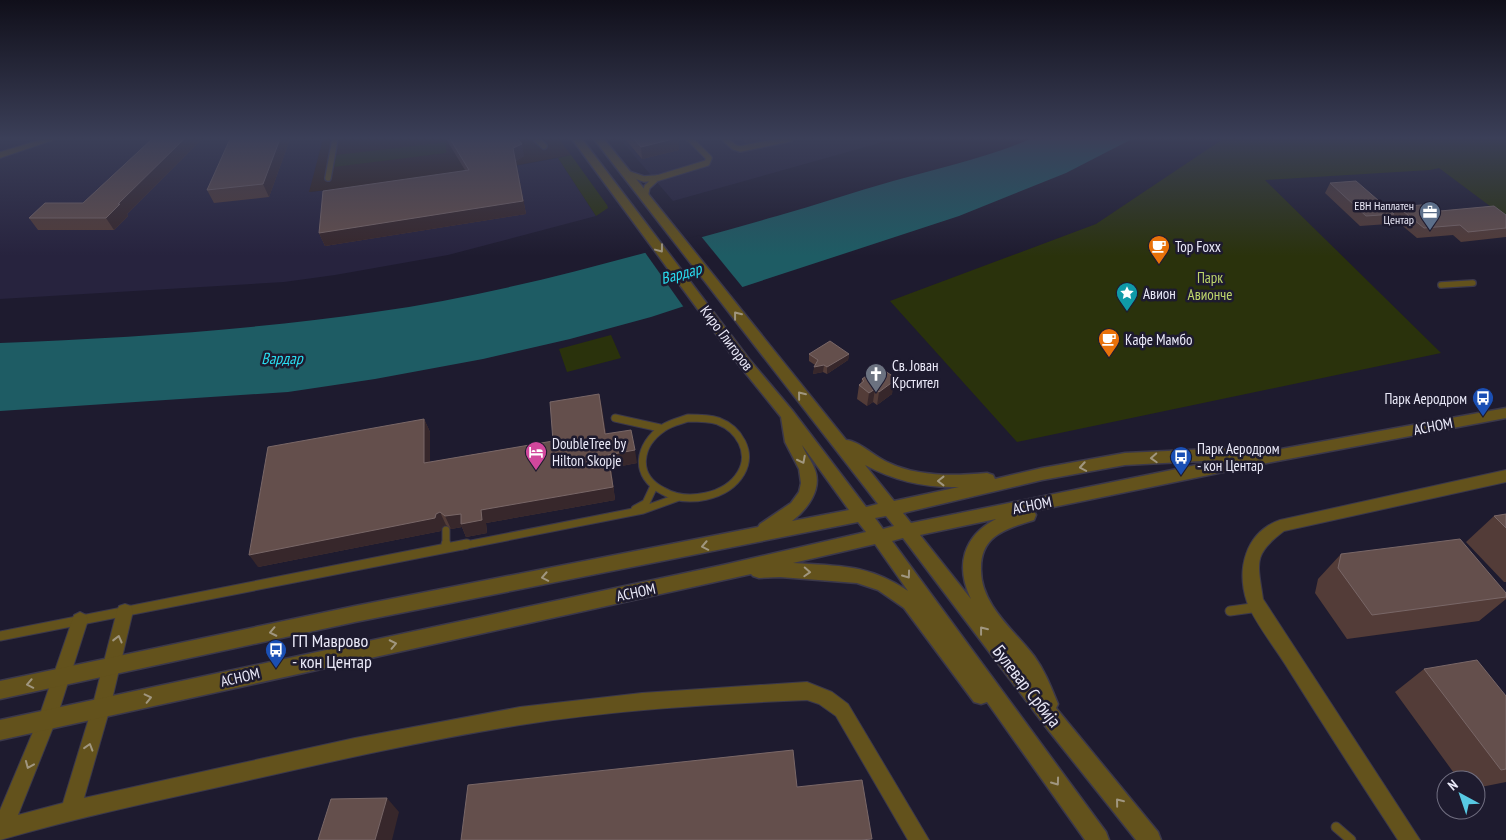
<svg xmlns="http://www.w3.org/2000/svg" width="1506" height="840" viewBox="0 0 1506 840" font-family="'PT Sans Narrow',sans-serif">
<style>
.built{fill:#27233e}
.education{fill:#322119}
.green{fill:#2a320c}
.water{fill:#1e5c64}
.pier{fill:#1e1b2f}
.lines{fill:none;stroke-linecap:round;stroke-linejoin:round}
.service-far2-casing{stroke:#3b384b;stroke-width:8}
.service-far1-casing{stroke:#3b384b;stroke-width:9}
.service-casing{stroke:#3b384b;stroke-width:11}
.minor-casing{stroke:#3b384b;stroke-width:2}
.tertiary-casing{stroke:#3b384b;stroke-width:3}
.service-far2{stroke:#63521c;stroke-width:5.5}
.service-far1{stroke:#63521c;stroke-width:7}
.service{stroke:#63521c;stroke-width:9}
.minor{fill:#63521c;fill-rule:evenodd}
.tertiary{fill:#63521c;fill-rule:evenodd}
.wall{fill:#533c38}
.shaded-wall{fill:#37272b}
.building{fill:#644f4c;stroke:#796767}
.oneway{stroke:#a0967f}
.labels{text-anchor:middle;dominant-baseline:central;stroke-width:5;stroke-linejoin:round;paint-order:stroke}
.far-poi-label{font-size:12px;fill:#ebeaf9;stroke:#1e1b2f;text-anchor:end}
.poi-label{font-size:15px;fill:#ebeaf9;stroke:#1e1b2f;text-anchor:start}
.park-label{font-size:15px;fill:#bdd56b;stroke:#1e1b2f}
.street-label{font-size:15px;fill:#ebeaf9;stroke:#1e1b2f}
.water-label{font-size:16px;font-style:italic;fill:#29def1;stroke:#1e1b2f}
.near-poi-label{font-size:18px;fill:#ebeaf9;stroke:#1e1b2f;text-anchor:start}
.near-street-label{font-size:18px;fill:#ebeaf9;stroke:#1e1b2f}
</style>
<rect width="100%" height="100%" fill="#1e1b2f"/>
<path class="built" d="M0,139H323L310,192L471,174L558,158L596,216L448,255L335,275L284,282L0,299Z
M620,139H894L673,201Z"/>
<path class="education" d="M323,139H559L571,155L471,174L309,192Z"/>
<path class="green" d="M1223,139H1506V218L1439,168L1430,170L1265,180L1441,353L1017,442L890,301L1096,224Z
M446,142V153L334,167L336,155Z
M571,155L607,205L608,208L596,216L558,158Z
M611,335L621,358L567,372L559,349Z"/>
<path class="water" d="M1030,139H1132L1066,173L959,216L651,317L570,339L483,359L375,379L288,392L0,411V343C125,338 251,330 375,312C511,293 644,253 777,216C816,205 854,192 893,181C939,168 986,158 1030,139Z"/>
<path class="pier" d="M700,235L744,289L685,309L644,251Z"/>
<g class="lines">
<g class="service-far2-casing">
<path id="service-far2" d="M536,139L544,146
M725,139L734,147L740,149L789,139
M626,173L644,179L658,178L707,163L709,158L690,139
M328,178L335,139
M645,197L647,187L657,178
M1441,285L1473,283"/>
</g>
<g class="service-far1-casing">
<path id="service-far1" d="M615,418L660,428
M688,418C698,418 709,418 718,421C739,429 753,452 741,473C727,497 687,505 663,491C633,476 638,445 663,428C670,423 680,421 688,418Z
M635,509L646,503L654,486
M446,530V546
M461,546L643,510L679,497"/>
</g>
<g class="service-casing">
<path id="service" d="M446,544V548
M1230,611L1259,607
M0,636L467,544
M1336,827L1351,840"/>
</g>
<g class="minor-casing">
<path id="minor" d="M43,139H56L0,158V152Z
M1506,470V482L1284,531C1252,555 1258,563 1263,599L1420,840H1398C1360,782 1322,723 1285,664C1275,648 1252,618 1247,602C1236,570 1245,532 1280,520Z
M125,604L131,606L133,611L110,708L84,798L355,738L520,707L642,693L807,682L832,692L848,704L929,840H908L836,716L819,704L807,700C711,704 615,710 520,725C426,740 333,761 241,782C160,800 79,817 0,840V810L38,720L74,615L80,612L86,615L88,620L56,720L18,815L63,803L92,708L117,611L119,606Z"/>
</g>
<g class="tertiary-casing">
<path id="tertiary" d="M572,139H582L749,359L792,410L866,507L878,504L594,139H604L846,440C859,441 874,456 887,462C918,477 953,476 987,473L993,475L995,479L1042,468L1125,453L1231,448L1252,449L1259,453L1506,408V418L1272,462L1034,511L1036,515L1034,520C1006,529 980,535 981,570C981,605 1014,630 1034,656C1045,671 1051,687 1058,704L1056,708L1158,832L1161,840H1136L1049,731L903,538L892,541L1106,832L1109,840H1085L987,702L981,704L974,702L904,608L878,590L857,583L780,577L759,578L753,576L751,574L0,740V720L723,565L866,532L858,522L355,622L0,699V681L355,606L758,527L760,524L791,503L799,492L801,483L799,469L785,442L781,417L739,365ZM802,445L849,510L792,521C808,509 822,489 815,470C812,461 805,453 802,445ZM1221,460L911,523L903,513L1042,480L1125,465ZM865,465C895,481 925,488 959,487L894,501ZM886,516L894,526L883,529L875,518ZM996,519C963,536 955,566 971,599L920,535ZM875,544L908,591C869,564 838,566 793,563Z"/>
</g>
<use href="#service-far2" class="service-far2"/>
<use href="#service-far1" class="service-far1"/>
<use href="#service" class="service"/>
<use href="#minor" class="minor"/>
<use href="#tertiary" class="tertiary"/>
</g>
<path class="wall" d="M152,139H202L127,214L128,216L114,230H38L29,218L83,203Z
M230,139H290L269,197L214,203L207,190Z
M446,139H518L524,156L516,161L526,214L325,246L319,233L465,170Z
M625,139H679V150L642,159Z
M742,139H762L746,143Z
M1330,183L1394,213L1398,207L1440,211L1506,215V237L1461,242L1453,235L1417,238L1392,217L1388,224L1360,226L1325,193Z
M809,354H849L848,360L827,374L823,372L813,374L815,365L809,361Z
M862,379L893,380L892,394L877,405L873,402L867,406L857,399L859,385L861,384Z
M599,394L606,434L637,463L611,468L615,500L486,523L487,533L466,537L462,527L451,529L446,525L442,527L441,531L258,567L424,419L430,432V462L553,441Z
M1506,514V582H1504L1466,542L1494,516Z
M1341,554L1506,593V599L1479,621L1347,639L1315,593L1318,579Z
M1424,669L1506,696V782L1476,788V780H1459L1395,692Z"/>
<path class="shaded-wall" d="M184,139H202L127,214L128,216L114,230L106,218L118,204Z
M280,139H290L269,197L263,184Z
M673,139H679V150L642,159L641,147Z
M746,139H762L746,143Z
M522,144L524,156L516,161L526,214L325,246L319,233L523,201L513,148Z
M849,354L848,360L827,374V367Z
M824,365L823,372L813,374L814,367Z
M894,377L893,382L894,381L892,394L877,405L879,392Z
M875,389L873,402L867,406L869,393Z
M599,394L602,407L608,447L605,434Z
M424,419L430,432V476L424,463Z
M635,450L637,463L611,468L615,500L486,523L487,533L466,537L462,527L451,529L445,516L481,510L608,455Z
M440,512L446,525L442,527L441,531L258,567L249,555Z
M387,798L399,812L392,840H375Z"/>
<path class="building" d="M152,139H184L118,204H120L106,218H29L45,203H83Z
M230,139H280L263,184L207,190Z
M450,139H518L522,144L513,148L523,201L319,233L323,191L469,170Z
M634,139H673L641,147Z
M1356,181L1394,214L1366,216L1330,183Z
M1432,204L1440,211L1494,206L1506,215V228L1468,232L1460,225L1424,228L1398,207Z
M830,341L849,354L827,367L824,365L814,367L818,360L809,354Z
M876,369L880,371L882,369L894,377L892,379L894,381L879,392L875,389L869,393L859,385L864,381L862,379Z
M599,394L605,434L631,430L635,450L608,455L613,487L481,510L482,520L461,524V514L445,516L440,512L436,514L435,518L249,555L268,447L424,419V463L553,441L550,402Z
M1506,514V528L1494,516Z
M1460,539L1506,593V597L1372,615L1338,568L1341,554Z
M1477,660L1506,696V769L1501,770L1424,669Z
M793,750L797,787L862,780L872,839L861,840H461L468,785Z
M387,798L375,840H318L331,799Z"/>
<defs><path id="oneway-chevron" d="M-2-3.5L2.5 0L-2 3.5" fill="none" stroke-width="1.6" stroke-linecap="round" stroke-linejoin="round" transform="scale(1.25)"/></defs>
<g class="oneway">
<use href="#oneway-chevron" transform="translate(660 249) rotate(53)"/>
<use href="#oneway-chevron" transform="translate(737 315) rotate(-128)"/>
<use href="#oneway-chevron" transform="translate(801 395) rotate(-129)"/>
<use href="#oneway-chevron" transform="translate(1154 458) rotate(177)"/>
<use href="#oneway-chevron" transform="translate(802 460) rotate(63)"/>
<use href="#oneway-chevron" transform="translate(1083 467) rotate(170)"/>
<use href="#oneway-chevron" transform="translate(941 481) rotate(-180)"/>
<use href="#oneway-chevron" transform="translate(705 546) rotate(169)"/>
<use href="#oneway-chevron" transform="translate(807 572) rotate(3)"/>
<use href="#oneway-chevron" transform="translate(907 575) rotate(54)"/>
<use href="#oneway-chevron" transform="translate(545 577) rotate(169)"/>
<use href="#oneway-chevron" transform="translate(983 630) rotate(-128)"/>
<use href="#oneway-chevron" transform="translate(273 632) rotate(168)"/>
<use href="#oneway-chevron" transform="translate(118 639) rotate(-76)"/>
<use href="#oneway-chevron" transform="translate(393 644) rotate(-12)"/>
<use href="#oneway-chevron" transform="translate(30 684) rotate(169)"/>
<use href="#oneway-chevron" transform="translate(148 698) rotate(-13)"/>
<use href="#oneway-chevron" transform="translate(89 747) rotate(-73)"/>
<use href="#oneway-chevron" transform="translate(29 765) rotate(113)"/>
<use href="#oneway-chevron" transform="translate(1056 782) rotate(54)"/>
<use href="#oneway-chevron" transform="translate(1119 802) rotate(-129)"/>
</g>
<linearGradient id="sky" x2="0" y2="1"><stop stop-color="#100f1a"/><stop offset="0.54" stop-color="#3b3f58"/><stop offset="1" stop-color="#3b3f58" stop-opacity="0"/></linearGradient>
<rect width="1506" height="256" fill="url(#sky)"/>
<defs>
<g id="office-pin" transform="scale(1.125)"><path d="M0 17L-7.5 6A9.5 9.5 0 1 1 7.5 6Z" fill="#5c6f8a" stroke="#1e1b2f"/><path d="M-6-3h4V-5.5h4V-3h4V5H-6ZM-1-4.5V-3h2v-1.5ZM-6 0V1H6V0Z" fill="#fff"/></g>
<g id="cafe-pin" transform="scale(1.125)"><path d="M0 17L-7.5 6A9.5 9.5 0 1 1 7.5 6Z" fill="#e8710a" stroke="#1e1b2f"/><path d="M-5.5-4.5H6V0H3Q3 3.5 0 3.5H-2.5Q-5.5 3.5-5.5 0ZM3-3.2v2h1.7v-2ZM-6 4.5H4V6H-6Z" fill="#fff"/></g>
<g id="sight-pin" transform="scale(1.125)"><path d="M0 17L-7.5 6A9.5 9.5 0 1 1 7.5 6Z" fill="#0f9aa8" stroke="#1e1b2f"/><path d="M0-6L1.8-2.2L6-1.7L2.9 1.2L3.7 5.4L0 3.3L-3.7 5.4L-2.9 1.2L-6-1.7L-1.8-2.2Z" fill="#fff"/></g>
<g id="church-pin" transform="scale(1.125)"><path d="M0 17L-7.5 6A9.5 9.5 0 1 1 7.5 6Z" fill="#6b7280" stroke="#1e1b2f"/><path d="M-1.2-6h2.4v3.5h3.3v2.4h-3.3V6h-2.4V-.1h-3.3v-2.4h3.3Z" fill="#fff"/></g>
<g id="bus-pin" transform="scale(1.125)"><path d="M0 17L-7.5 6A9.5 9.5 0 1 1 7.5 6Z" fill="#1a4fb4" stroke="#1e1b2f"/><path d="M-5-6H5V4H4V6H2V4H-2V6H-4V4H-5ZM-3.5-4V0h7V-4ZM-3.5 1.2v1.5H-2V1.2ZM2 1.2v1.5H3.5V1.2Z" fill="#fff"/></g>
<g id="hotel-pin" transform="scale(1.125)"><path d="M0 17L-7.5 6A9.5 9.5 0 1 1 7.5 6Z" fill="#d1479c" stroke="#1e1b2f"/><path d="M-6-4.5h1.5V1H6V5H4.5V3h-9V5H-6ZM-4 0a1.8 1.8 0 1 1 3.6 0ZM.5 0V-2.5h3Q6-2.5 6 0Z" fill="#fff"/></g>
</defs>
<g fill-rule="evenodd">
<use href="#office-pin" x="1430" y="212"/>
<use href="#cafe-pin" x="1159" y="246"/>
<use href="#sight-pin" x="1127" y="293"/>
<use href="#cafe-pin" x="1109" y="339"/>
<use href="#church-pin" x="876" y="374"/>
<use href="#bus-pin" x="1483" y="398"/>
<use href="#hotel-pin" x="536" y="452"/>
<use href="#bus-pin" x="1181" y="457"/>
<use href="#bus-pin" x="276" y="650"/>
</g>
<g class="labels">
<g class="far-poi-label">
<text x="1414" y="205">ЕВН Наплатен<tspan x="1414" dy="14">Центар</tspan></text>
</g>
<g class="poi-label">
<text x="1175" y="246">Top Foxx</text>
<text x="1143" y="293">Авион</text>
<text x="1125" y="339">Кафе Мамбо</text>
<text x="892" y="365">Св. Јован<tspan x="892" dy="17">Крстител</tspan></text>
<text x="1467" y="398" text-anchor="end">Парк Аеродром</text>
<text x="552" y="443">DoubleTree by<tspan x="552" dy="17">Hilton Skopje</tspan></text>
<text x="1197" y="448">Парк Аеродром<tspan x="1197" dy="17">- кон Центар</tspan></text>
</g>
<g class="park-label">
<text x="1210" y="277">Парк<tspan x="1210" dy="17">Авионче</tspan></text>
</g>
<g class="street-label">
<text transform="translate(727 338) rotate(53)">Киро Глигоров</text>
<text transform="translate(1433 426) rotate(-11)">АСНОМ</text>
<text transform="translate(1032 505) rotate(-11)">АСНОМ</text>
<text transform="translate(636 592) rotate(-12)">АСНОМ</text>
<text transform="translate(240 677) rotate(-13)">АСНОМ</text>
</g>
<g class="water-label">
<text transform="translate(681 273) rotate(-15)">Вардар</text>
<text x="282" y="358">Вардар</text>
</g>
<g class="near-poi-label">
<text x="292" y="640">ГП Маврово<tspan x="292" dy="21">- кон Центар</tspan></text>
</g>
<g class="near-street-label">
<text transform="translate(1027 686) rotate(52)">Булевар Србија</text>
</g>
</g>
<g transform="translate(1461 795) rotate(320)"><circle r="24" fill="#1e1b2f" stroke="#706e80"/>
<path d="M0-4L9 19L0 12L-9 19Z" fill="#58c9e3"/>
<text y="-8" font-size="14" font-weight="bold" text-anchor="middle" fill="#ebeaf9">N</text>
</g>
</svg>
